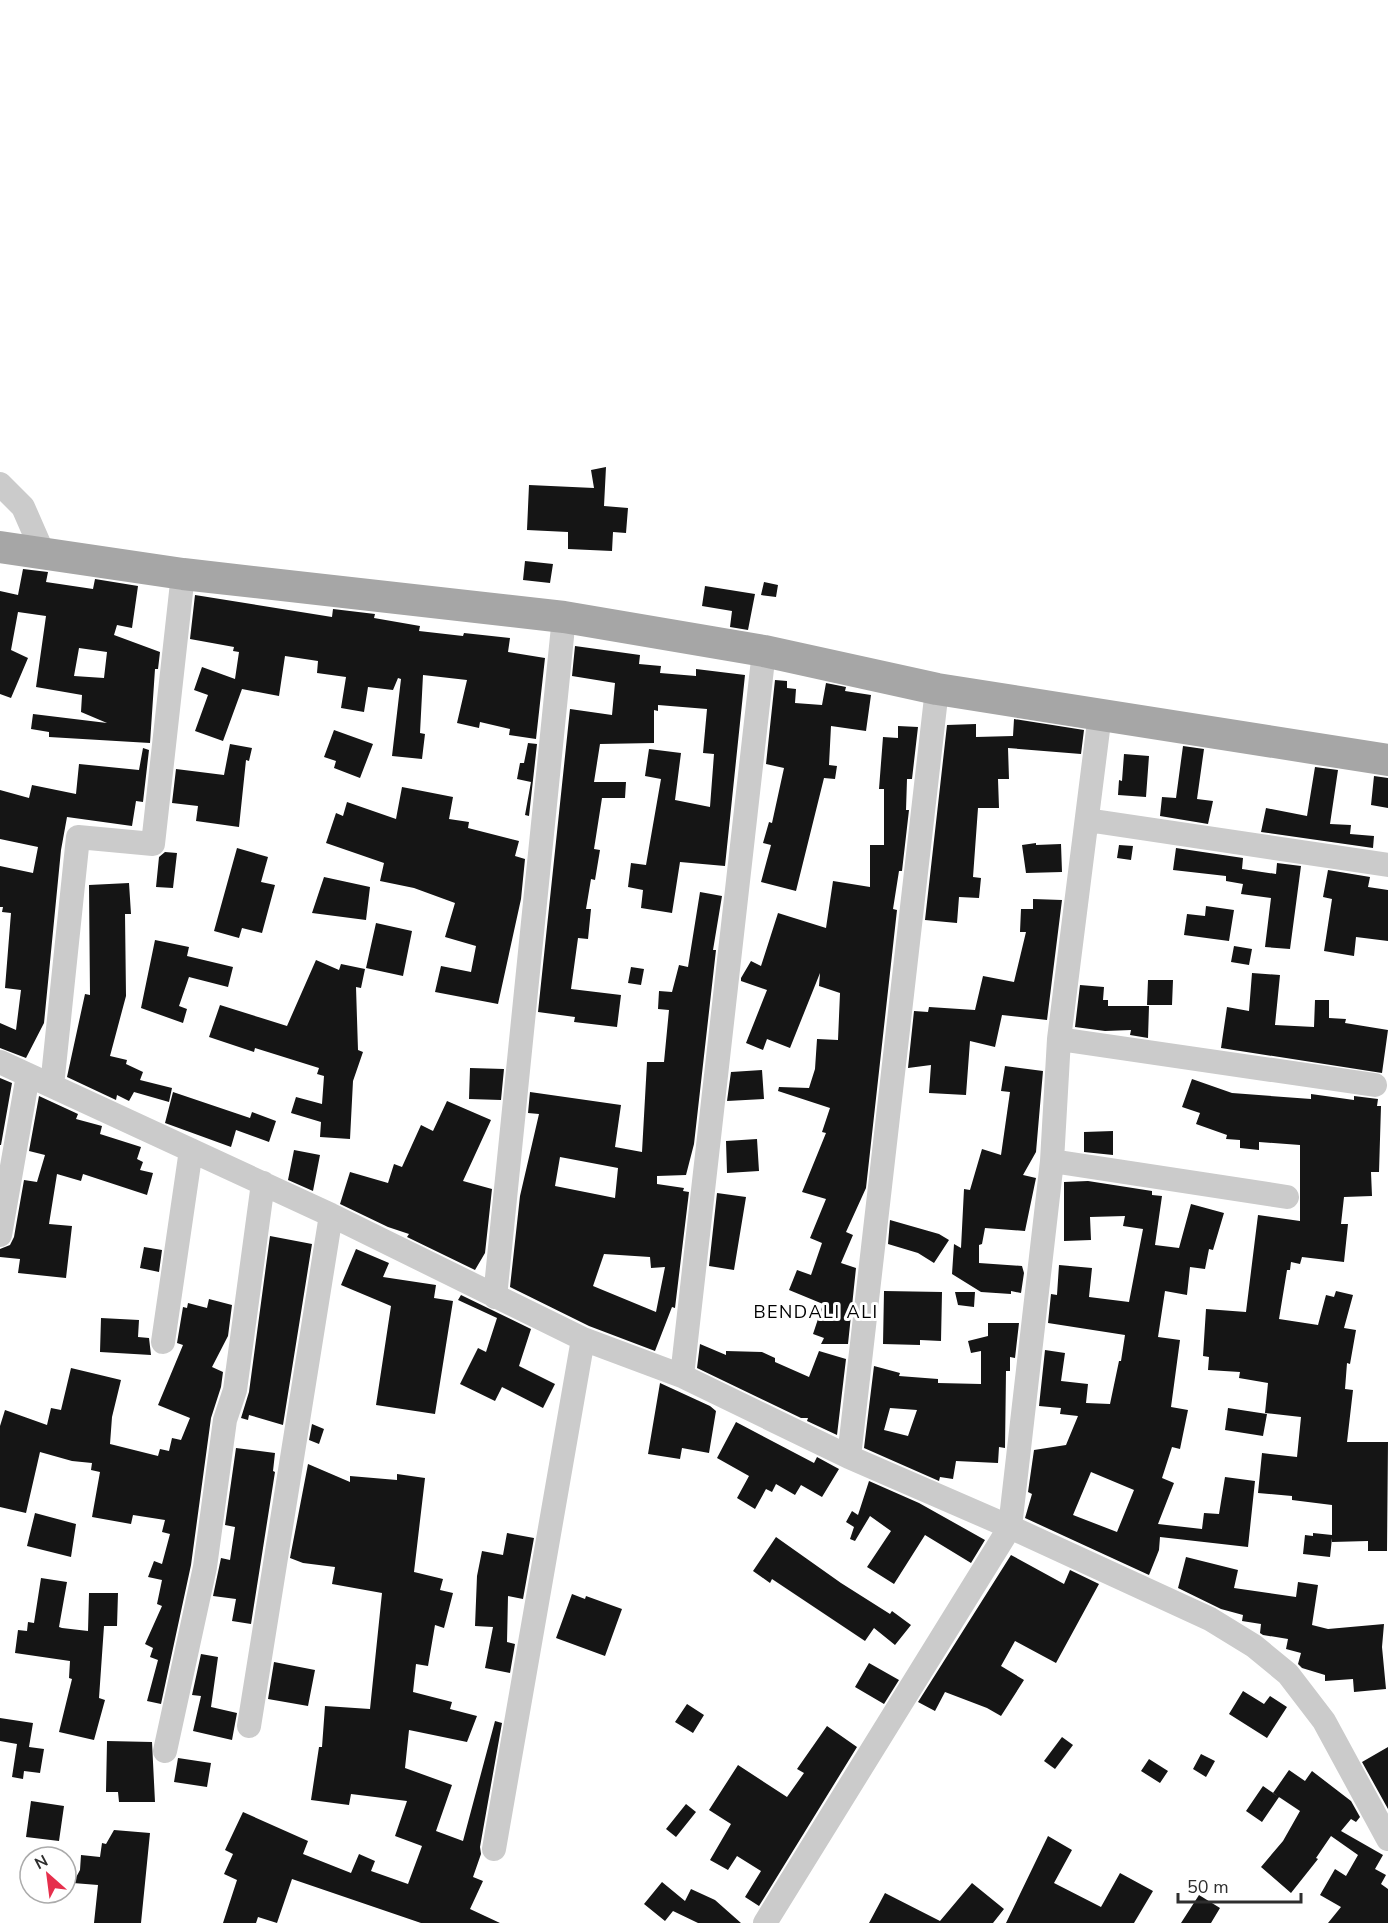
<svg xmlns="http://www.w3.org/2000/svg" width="1388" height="1923" viewBox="0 0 1388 1923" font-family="'Nunito Sans',sans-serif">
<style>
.building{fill:#151515;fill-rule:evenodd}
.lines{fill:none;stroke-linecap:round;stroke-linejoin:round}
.minor{stroke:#cbcbcb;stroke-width:24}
.major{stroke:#a6a6a6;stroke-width:32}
.labels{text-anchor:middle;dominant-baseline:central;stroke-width:6;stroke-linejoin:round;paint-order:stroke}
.quarter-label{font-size:18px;letter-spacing:1.5px;fill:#000;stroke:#fff}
</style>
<rect width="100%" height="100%" fill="#fff"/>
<path class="building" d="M606,467L604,506L628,508L626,533L613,532L612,551L568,549V532L527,530L529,485L594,488L591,470Z
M525,561L553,564L550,583L523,580Z
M23,569L48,572L46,582L93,589L95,579L138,586L132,628L117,625L114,635L160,652L158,669H155L150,743L49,737V732L31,729L33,714L107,723L81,712L82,695L36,687L46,616L18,612L11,650L28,658L11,698L0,694V591L18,595ZM79,648L107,652L104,678L74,676Z
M764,582L778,585L776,597L761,595Z
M705,586L755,594L748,630L730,627L732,611L702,606Z
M195,595L332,617L333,609L375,614L374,618L420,626L419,631L463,636L464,633L510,638L508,652L545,658L536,739L509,735L510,729L480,722L479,728L457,723L467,680L423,675L420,733L425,734L422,759L392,756L401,679L398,678L393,690L368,687L364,712L341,708L346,677L317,673L318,661L285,656L279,696L242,689L223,741L195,731L208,695L194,690L202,667L235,679L239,652L233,651L234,647L190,639Z
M575,646L640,655L639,664L661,666L660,673L696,676V669L745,675L725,866L680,862L672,913L641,908L643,890L628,887L631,863L646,865L661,779L645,776L649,749L681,753L675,800L710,807L714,754L703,753L707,709L658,705V711L654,710V743L600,744L594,782H626L625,798H602L594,849L600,850L595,880L591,879L586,909H591L588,939L578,938L571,989L621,995L617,1027L574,1022L575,1017L538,1012L570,709L612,715L615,683L572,676Z
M775,680L787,681V688L796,689L795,703L822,705L826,683L846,687L845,691L871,695L866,731L831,726L829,765L837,766L835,779L824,778L796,891L761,882L771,845L763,843L769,822L772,823L784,768L766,764Z
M1014,719L1084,730L1081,754L1008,748L1009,779H998L999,808H978L973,877L981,878L979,898L959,897L957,923L925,920L947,725L976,724V737L1013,736Z
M898,726L918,727L912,779H907L906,810H909L902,871H899L893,909L897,910L866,1188L846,1232L853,1235L841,1263L856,1268L848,1344H821L824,1338L813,1334L823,1304L789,1290L797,1270L811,1275L822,1243L810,1238L826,1199L802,1192L826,1133L822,1132L830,1108L778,1091L779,1087L809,1088L815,1069L817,1039L838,1040L840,993L819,986L820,973L790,1048L767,1039L763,1050L746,1043L767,990L741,981V978L751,961L761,966L778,913L826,928L833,881L870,887V845H884V789H879L883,737L898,738Z
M334,730L373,744L360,778L334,768L336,761L324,757Z
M528,743L537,744L529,816L525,815L531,782L517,779L520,763H524Z
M230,744L252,748L249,761L246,760L239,827L196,821L198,806L172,803L176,769L224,775Z
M1183,746L1204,749L1197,799L1213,801L1208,824L1160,816L1162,797L1176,798Z
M143,748L149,750L143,802L136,801L132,826L67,817L61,850L44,1023L26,1058L0,1048V1023L16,1030L21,990L5,988L11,913L2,912L3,907H0V866L33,873L38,847L0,839V790L29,798L32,785L76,794L79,764L139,770Z
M1124,754L1149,756L1146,797L1118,795L1119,780L1122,781Z
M1315,767L1338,770L1330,824L1351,825L1350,834L1374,836L1373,848L1261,832L1266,808L1307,816Z
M1374,776L1388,778V808L1371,805Z
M402,787L453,797L449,819L469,822L468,828L519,841L515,856L525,859L521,899L498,1004L435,992L441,966L471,972L476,946L445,937L455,903L414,888L380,881L384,863L326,843L336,813L343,816L347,802L396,819Z
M1036,843V845L1061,844L1062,872L1026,873L1022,845Z
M1119,845L1133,846L1131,860L1117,858Z
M237,848L268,857L261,882L275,885L262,933L242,928L239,938L214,931Z
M1176,848L1243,858L1242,869L1276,874L1277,863L1301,866L1290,949L1265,947L1271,898L1241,894L1243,884L1226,881V876L1173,870Z
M165,852L177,853L173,888L156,887L159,857Z
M1328,870L1370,877L1368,887L1388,890V941L1356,937L1354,956L1324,951L1332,899L1323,897Z
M324,877L370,887L366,920L312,913Z
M129,883L131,914H125L126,996L110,1056L127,1060L126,1064L143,1072L140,1080L172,1088L169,1102L134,1092L129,1101L117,1095L116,1100L67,1077L85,994L90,995L89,885Z
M700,892L722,896L713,950H716L694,1144L686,1175L657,1176V1184L684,1188L683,1191L689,1192L675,1308L672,1307L655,1351L589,1326L510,1287L520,1196L539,1114L528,1113L530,1092L621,1105L615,1147L642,1152L647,1062H664L669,1010L658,1009L659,991L672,992L679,965L688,967ZM560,1157L618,1168L615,1198L555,1186ZM604,1254L650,1257L651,1268L665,1267L656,1312L593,1286Z
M1033,899L1062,900L1047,1020L1002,1015L995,1047L970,1041L966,1095L929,1093L931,1065L908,1068L914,1011L928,1012L929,1007L975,1010L983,976L1014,982L1026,932H1020L1021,909H1033Z
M1206,906L1234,910L1229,941L1184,935L1187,914L1205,916Z
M376,923L412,931L403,976L366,968Z
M155,940L189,947L187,956L233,967L228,987L189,977L179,1006L187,1009L183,1023L141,1008Z
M1234,946L1252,949L1249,965L1231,962Z
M316,960L339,970L341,964L365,969L361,988L356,987L358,1050L363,1052L353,1081L350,1139L320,1137L321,1122L291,1113L296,1097L322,1104L324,1076L317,1074L319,1068L255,1048L254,1052L209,1037L220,1005L287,1026Z
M631,967L644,969L641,985L628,983Z
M1252,973L1280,975L1275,1025L1314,1027L1315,1000H1329V1018L1346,1019L1345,1023L1388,1030L1382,1073L1221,1048L1227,1007L1249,1011Z
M1148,980H1173L1172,1005H1147Z
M1080,985L1104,987L1103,1000H1108V1006H1149L1148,1038L1130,1035L1131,1030L1105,1031L1075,1027Z
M1005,1066L1043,1071L1036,1152L1023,1175L1036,1178L1025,1231L985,1228L982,1244L979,1245V1263L1022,1266L1024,1273L1021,1293L1011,1291V1294L981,1292L952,1274L954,1244L961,1248L964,1189L970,1190L982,1149L1001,1155L1010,1092L1001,1091Z
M470,1068L504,1069L501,1100L469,1099Z
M762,1070L764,1099L727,1101L731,1072Z
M0,1078L12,1083L1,1145H0Z
M1192,1079L1232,1093L1311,1099V1094L1354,1100V1096L1378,1099L1377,1106H1381L1379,1172H1371L1372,1196L1344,1197L1341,1224H1348L1344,1262L1302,1257L1300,1264L1291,1262L1290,1270H1287L1279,1319L1318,1325L1326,1295L1334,1297L1336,1291L1353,1295L1344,1328L1356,1330L1350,1364L1347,1363L1345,1389L1353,1390L1347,1442H1388L1387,1551H1368V1541L1332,1542V1538L1330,1557L1303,1554L1305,1535L1313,1536V1533L1332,1535V1505L1292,1500V1496L1258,1493L1262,1453L1297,1457L1301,1417L1265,1413L1268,1383L1239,1378L1240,1372L1208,1370L1209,1357L1203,1356L1206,1309L1246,1312L1258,1215L1300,1221V1145L1259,1142V1150L1240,1148V1140L1226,1139L1227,1135L1196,1124L1200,1113L1182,1107Z
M173,1092L250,1118L252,1112L276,1121L269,1142L236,1130L231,1147L165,1123Z
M39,1096L78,1114L76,1119L102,1126L100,1134L141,1147L137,1159L143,1162L140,1170L153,1173L147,1195L83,1174L81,1181L57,1174L49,1224L72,1226L66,1278L18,1273L20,1259L0,1257V1249L10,1245L14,1237L24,1180L37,1182L45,1155L29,1151Z
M447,1101L491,1120L463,1181L492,1189L485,1253L475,1270L407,1237L409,1234L388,1227L340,1204L350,1172L388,1183L394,1164L402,1167L421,1125L433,1131Z
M1113,1131V1155L1084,1152V1132Z
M757,1139L759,1171L727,1173L726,1141Z
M294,1150L320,1155L313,1191L288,1180Z
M1088,1181L1152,1191V1195L1162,1196L1155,1245L1179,1248L1191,1204L1224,1213L1213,1250L1209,1249L1205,1269L1190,1267L1187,1295L1165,1291L1158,1337L1180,1340L1171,1407L1188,1410L1180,1449L1172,1447L1162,1478L1174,1483L1158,1524L1202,1529L1204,1513L1219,1514L1225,1477L1255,1481L1248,1547L1160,1537L1159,1550L1149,1575L1025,1518L1032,1494L1028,1492L1034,1450L1066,1445L1078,1416L1060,1414L1061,1408L1039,1406L1045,1350L1065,1353L1061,1381L1088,1384L1086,1403L1110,1404L1119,1361H1121L1125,1335L1048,1323L1051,1294L1057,1295L1059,1265L1092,1268L1089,1297L1129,1302L1143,1229L1123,1226L1125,1216L1090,1217L1091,1240L1064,1241V1182ZM1091,1472L1134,1490L1117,1532L1073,1515Z
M717,1193L746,1197L734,1270L709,1266Z
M890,1220L939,1234L949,1240L934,1263L918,1253L888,1244Z
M270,1236L312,1244L283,1425L249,1415L248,1420L241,1418L249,1392Z
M144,1247L162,1250L159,1272L140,1268Z
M356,1249L389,1263L383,1277L436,1285L434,1298L453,1301L435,1414L376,1405L391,1306L341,1285Z
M884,1291L942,1292L941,1341L920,1340V1345L883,1344Z
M955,1292H975L974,1307L958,1305Z
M461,1295L531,1329L519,1366L555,1384L543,1408L502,1387L495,1401L460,1384L478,1348L486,1352L497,1318L458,1300Z
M209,1299L232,1305L228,1336L212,1367L223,1372L221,1387L211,1418L191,1565L161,1704L147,1701L158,1660L150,1657L153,1648L145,1644L162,1606L157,1604L162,1580L148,1577L154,1561L162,1564L170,1534L162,1532L165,1520L133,1515L131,1524L92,1517L100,1472L91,1470L92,1463L72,1461L40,1452L26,1513L0,1507V1426L5,1410L47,1425L51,1408L61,1410L71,1368L121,1380L112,1417L110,1444L158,1456L160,1449L169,1451L172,1438L181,1440L190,1418L158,1405L183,1345L177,1343L183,1307L187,1308L188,1303L207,1308Z
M101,1318L139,1320L138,1337L149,1338L151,1355L100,1352Z
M988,1323H1019L1015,1358L1010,1357V1371H1006L1005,1448L999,1447L998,1463L956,1461L953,1479L940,1477L939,1481L864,1448L874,1366L900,1373L899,1376L938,1379V1383L981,1384V1351L971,1353L968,1341L988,1336ZM890,1408L917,1410L908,1436L884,1430Z
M700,1344L726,1355V1351L762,1352L775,1358V1362L809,1377L819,1351L846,1359L837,1435L807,1421L808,1418H801L697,1368Z
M660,1383L710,1406L716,1411L709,1453L682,1448L680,1459L648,1454Z
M1228,1408L1267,1414L1263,1436L1225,1430Z
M736,1422L814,1463L817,1457L839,1469L822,1497L801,1485L795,1495L776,1484L772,1492L766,1489L755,1509L737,1498L749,1476L717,1458Z
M312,1424L324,1429L319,1444L309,1440Z
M236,1448L275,1453L273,1471L275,1472L251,1624L232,1621L236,1599L213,1596L221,1558L230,1560L235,1527L225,1525Z
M308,1464L350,1482V1476L397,1480V1474L425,1478L414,1572L443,1579L440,1590L453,1593L444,1628L435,1625L428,1666L416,1664L413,1692L452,1702L450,1709L477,1716L467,1742L409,1730L405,1768L452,1785L436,1831L463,1841L495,1721L502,1723L480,1847L481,1854L473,1877L483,1881L470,1909L500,1923H421L292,1879L277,1923L258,1917L256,1923H223L237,1880L224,1874L233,1854L225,1850L243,1812L308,1841L303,1854L351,1873L359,1854L375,1861L371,1871L408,1884L422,1846L395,1836L407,1801L351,1794L349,1805L311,1800L319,1747H322L325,1706L370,1709L382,1593L332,1584L335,1567L303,1563L290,1558Z
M869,1481L919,1503L985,1540L971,1563L925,1535L894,1584L867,1567L891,1531L870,1516L855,1541L850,1539L854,1527L846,1522L852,1511L858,1515Z
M35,1513L76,1524L71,1557L27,1546Z
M507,1533L534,1538L523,1599L508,1596L507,1642L515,1644L510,1673L485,1668L493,1627L475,1626L477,1576L482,1551L503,1555Z
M776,1537L841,1583L890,1614L892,1611L911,1625L895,1645L874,1628L865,1641L772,1579L770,1583L753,1571Z
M1011,1555L1064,1584L1070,1570L1099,1584L1056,1663L1015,1641L1001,1666L1024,1680L1001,1716L987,1708L945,1692L935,1711L918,1702Z
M1186,1557L1238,1570L1234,1588L1296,1597L1298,1582L1318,1585L1312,1625L1328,1629L1384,1624L1382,1647L1386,1689L1354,1692L1353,1679L1325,1681V1675L1302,1668L1298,1664L1301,1653L1286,1649L1288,1639L1263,1635L1260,1633L1261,1624L1242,1621L1243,1615L1221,1609L1178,1588Z
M41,1578L67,1582L59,1627L62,1628L88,1631L89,1593H118L117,1626H104L99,1698L105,1700L94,1740L59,1732L72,1679L69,1678L70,1661L15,1653L18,1630L27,1631L28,1622L34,1623Z
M572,1594L585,1599L586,1596L622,1609L605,1656L556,1638Z
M201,1654L218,1657L211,1707L237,1713L232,1740L193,1731L201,1696L192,1695Z
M274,1662L315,1670L308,1706L268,1699Z
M869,1663L899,1680L884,1704L855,1687Z
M1243,1691L1264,1704L1270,1696L1287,1707L1267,1738L1229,1714Z
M687,1704L704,1715L693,1733L675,1722Z
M0,1718L33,1723L29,1747L44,1749L40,1773L24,1771L23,1779L12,1777L17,1744L0,1741Z
M827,1726L857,1747L759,1906L745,1897L761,1871L737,1856L728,1870L710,1860L731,1824L709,1810L738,1765L787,1797L804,1773L797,1769Z
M1062,1737L1073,1745L1055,1769L1044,1761Z
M107,1741L152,1742L155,1802H119L118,1792H106Z
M1388,1747V1809L1362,1762Z
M1201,1754L1215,1761L1206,1777L1193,1769Z
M178,1758L211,1763L207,1787L174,1782Z
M1149,1759L1168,1771L1160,1783L1141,1771Z
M1289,1770L1305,1781L1312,1771L1351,1801L1360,1817L1356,1822L1351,1819L1341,1831L1383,1855L1375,1869L1386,1875L1381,1884L1388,1889V1923H1328L1341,1907L1320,1895L1335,1869L1346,1876L1358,1855L1331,1836L1316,1858L1318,1859L1291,1893L1261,1867L1283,1841L1300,1811L1273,1793Z
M1263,1786L1279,1797L1262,1822L1246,1811Z
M31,1801L64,1806L59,1841L26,1837Z
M686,1804L696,1812L676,1837L666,1829Z
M114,1830L150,1833L141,1923H94L98,1885L73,1883L80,1870L81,1855L100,1857L102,1843L106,1844Z
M1048,1836L1072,1850L1054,1883L1101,1907L1120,1873L1153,1891L1134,1923H1006Z
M662,1882L685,1901L691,1889L715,1900L741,1923H698L673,1911L665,1921L644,1904Z
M972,1883L1004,1909L993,1923H869L885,1893L940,1921Z
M1199,1895L1220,1908L1211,1923H1181Z"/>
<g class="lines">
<path class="minor" d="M0,484L23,507L44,555
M1087,820L1388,865
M1059,1039L1375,1085
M0,1062L331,1215L583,1339L682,1376L849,1457L1010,1527L1210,1619L1254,1646L1288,1674L1324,1721L1388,1839
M52,1086L78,837L153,844L183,574
M1052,1161L1287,1197
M0,1235L28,1075
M495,1297L564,617
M163,1342L191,1150
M682,1376L764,651
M849,1457L937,689
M249,1726L331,1215
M165,1751L205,1567L225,1420L235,1390L263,1183
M494,1849L583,1339
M765,1923L1010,1527L1052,1161L1059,1039L1100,714"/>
<path class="major" d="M0,547L183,574L564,617L764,651L937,689L1388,760"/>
</g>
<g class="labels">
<g class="quarter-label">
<text x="816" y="1312">BENDALI ALI</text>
</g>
</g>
<g transform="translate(48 1875) rotate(332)"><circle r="28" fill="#ffffff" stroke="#ababab" stroke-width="1.5"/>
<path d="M0-4.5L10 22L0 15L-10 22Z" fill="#e62f4c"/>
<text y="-9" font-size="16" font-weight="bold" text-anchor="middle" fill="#2e2e2e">N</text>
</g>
<path d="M1178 1893v9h123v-9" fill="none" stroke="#2e2e2e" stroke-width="3"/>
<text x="1187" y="1893" font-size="18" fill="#2e2e2e" stroke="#ffffff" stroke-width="4.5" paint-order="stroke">50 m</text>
</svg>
